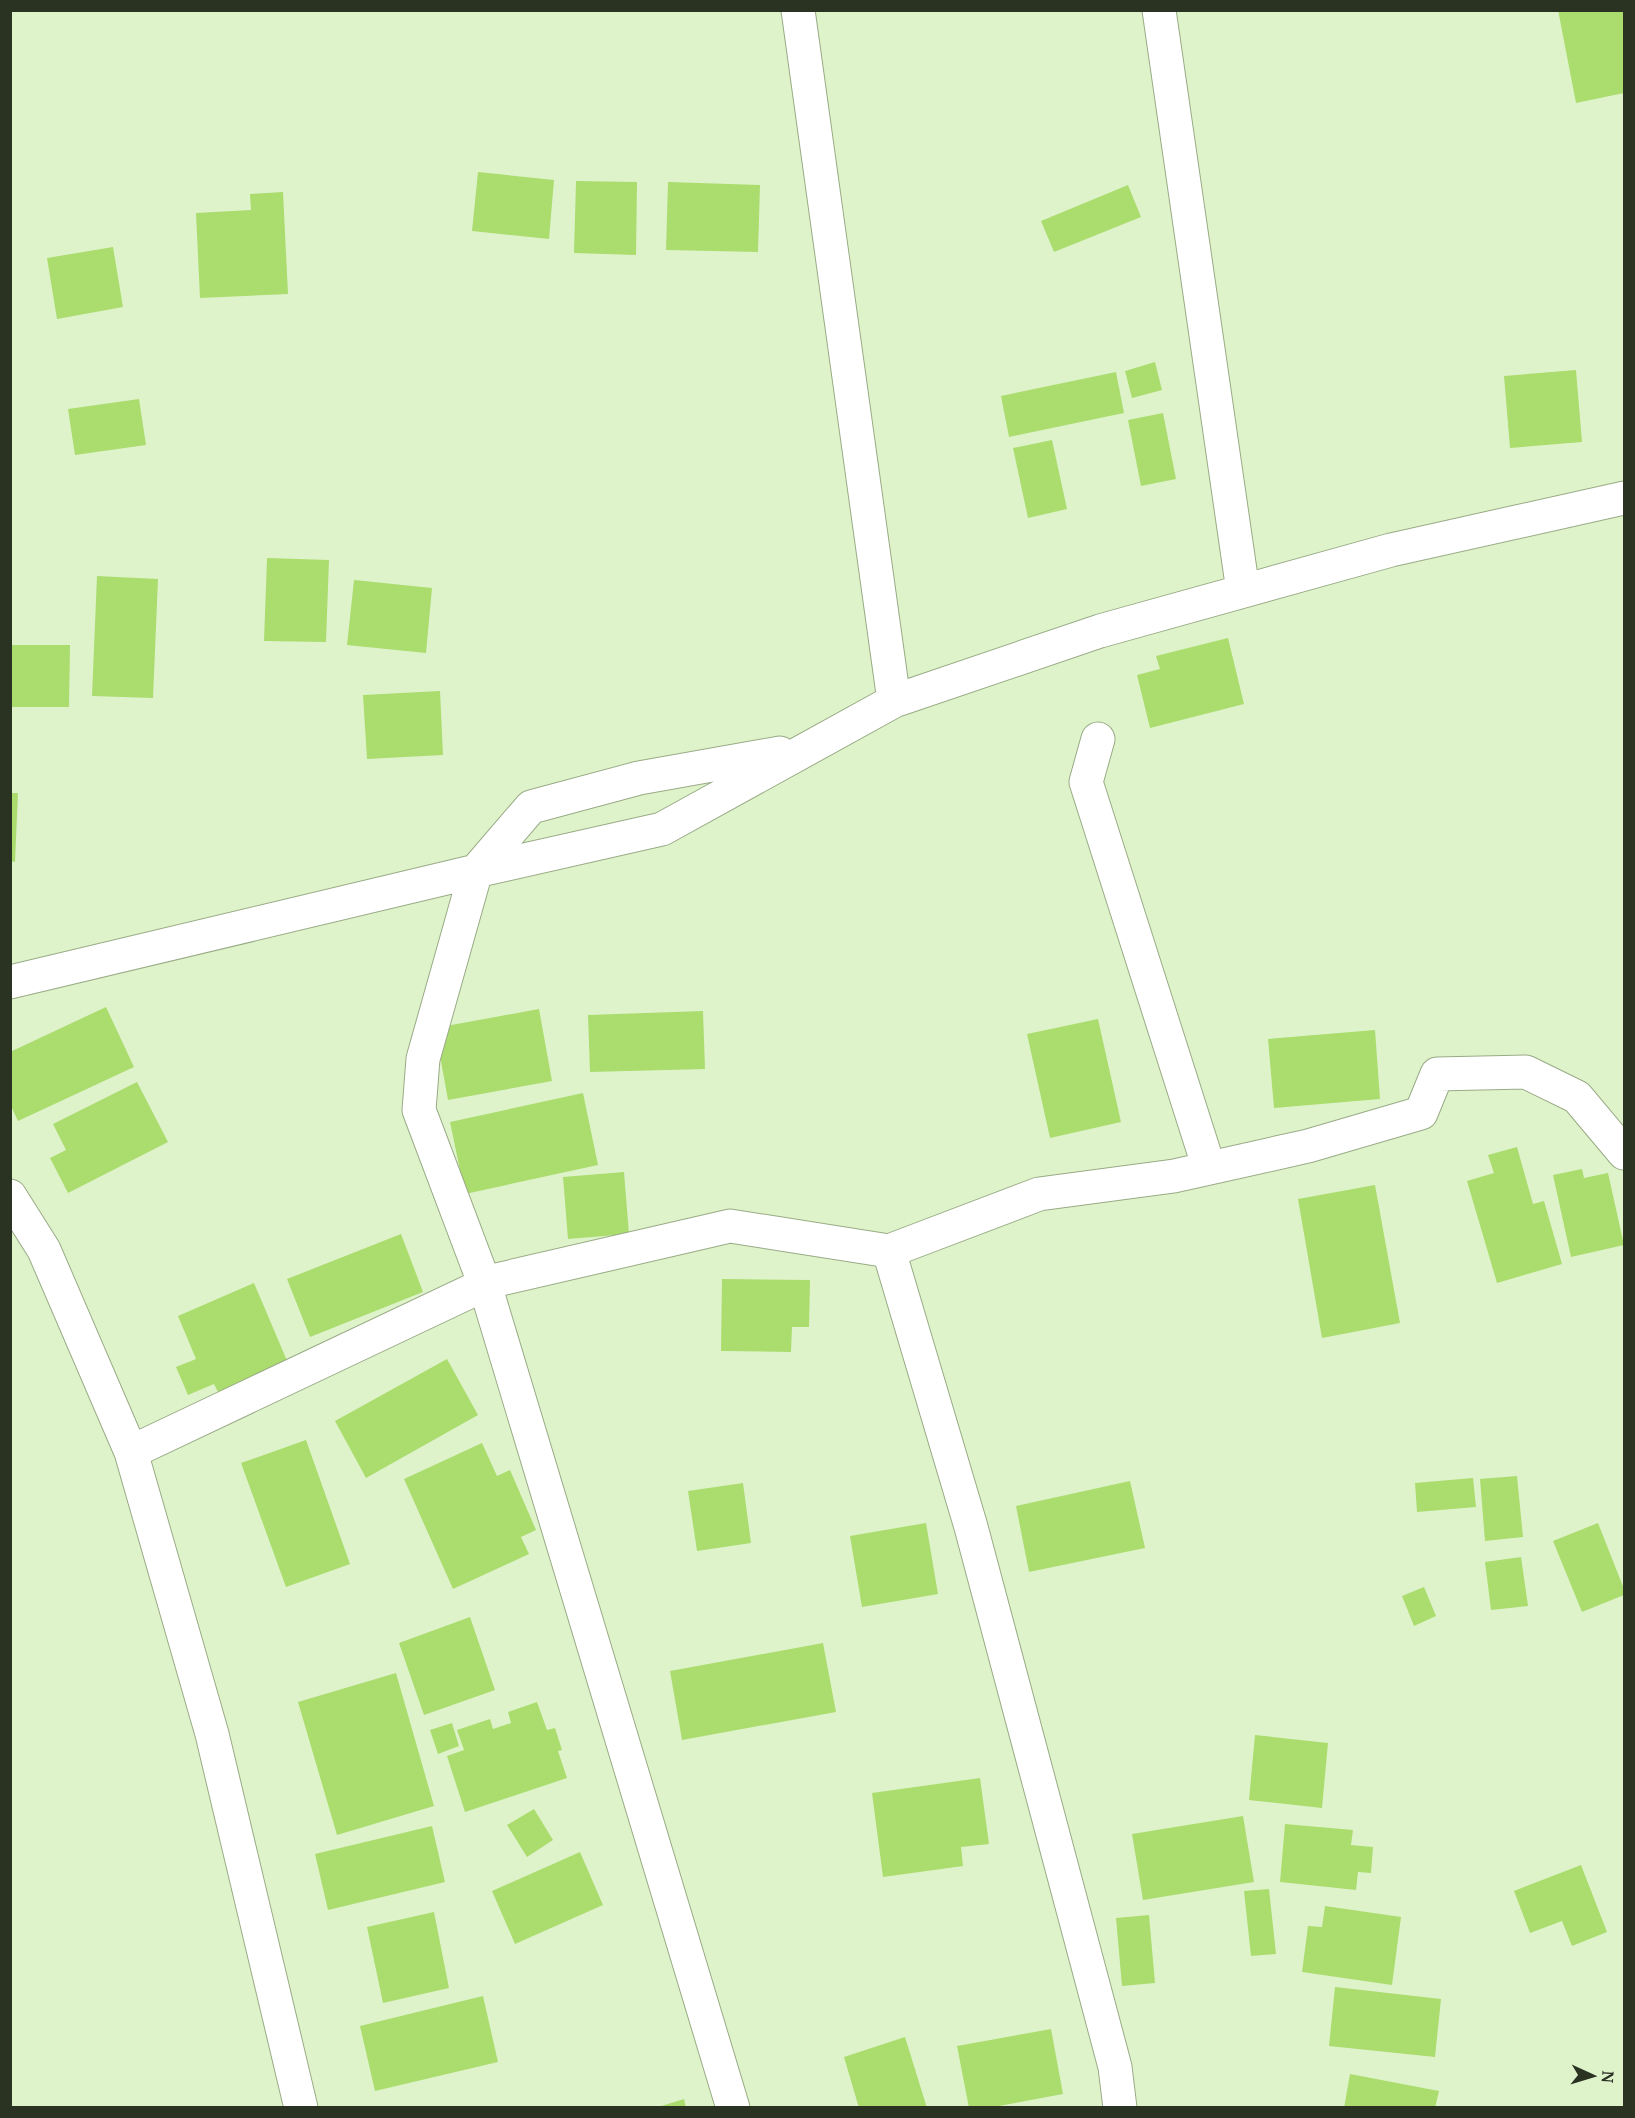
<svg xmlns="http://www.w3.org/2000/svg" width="1635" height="2118" viewBox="0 0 1635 2118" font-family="'PT Serif',serif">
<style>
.building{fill:#abdc6e}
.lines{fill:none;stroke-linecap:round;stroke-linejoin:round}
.minor-casing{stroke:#99ab86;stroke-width:35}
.minor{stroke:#fff;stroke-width:33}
</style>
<rect width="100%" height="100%" fill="#dff3cb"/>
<path class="building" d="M1558,10H1624V93L1576,103Z
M478,172L554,180L549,239L472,231Z
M576,181L637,182L636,255L574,253Z
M668,182L760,185L758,252L666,250Z
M1128,185L1141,217L1054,252L1041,221Z
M283,192L288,294L200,298L196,213L251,210L250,194Z
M113,247L123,307L57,319L47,258Z
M1155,362L1162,390L1132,398L1125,371Z
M1576,370L1582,442L1510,448L1504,376Z
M1116,372L1124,413L1009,437L1001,396Z
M139,399L146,445L75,455L68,409Z
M1163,413L1176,479L1141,486L1128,420Z
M1052,440L1067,509L1028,518L1013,448Z
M267,558L329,560L326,642L264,641Z
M97,576L158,579L153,698L92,696Z
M354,580L432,588L426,653L347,645Z
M1228,638L1244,704L1150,728L1137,675L1160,669L1156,656Z
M12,645H70L69,707H12Z
M440,691L443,755L367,759L363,695Z
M10,793H18L15,862L10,861Z
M106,1007L134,1067L18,1121L10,1104V1052Z
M539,1009L552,1081L448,1100L435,1028Z
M703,1011L705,1069L590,1072L588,1015Z
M1098,1019L1121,1122L1050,1138L1027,1034Z
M1375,1030L1380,1099L1274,1108L1268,1039Z
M137,1082L168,1142L68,1193L50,1158L66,1150L53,1124Z
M583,1093L598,1165L465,1194L450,1122Z
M1517,1147L1533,1204L1544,1201L1562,1264L1497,1283L1467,1181L1494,1173L1488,1155Z
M1582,1169L1584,1178L1608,1173L1624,1245L1571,1257L1553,1175Z
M624,1172L629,1234L568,1239L563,1177Z
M1375,1185L1400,1323L1322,1338L1298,1199Z
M401,1234L423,1292L310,1337L287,1279Z
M722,1279L810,1280L809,1327H792L791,1352L721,1351Z
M254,1283L288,1363L218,1392L214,1384L188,1395L176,1367L196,1359L178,1316Z
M447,1359L478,1415L366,1478L335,1421Z
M306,1440L350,1564L286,1587L241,1463Z
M482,1443L497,1476L510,1470L536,1530L521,1537L529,1554L453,1589L404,1479Z
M1517,1476L1523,1537L1485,1541L1480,1479Z
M1473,1478L1476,1507L1417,1512L1415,1483Z
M1130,1481L1145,1548L1029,1572L1016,1506Z
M743,1483L751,1543L697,1551L688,1491Z
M926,1523L938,1594L862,1607L850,1536Z
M1598,1523L1624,1589V1595L1582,1612L1553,1541Z
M1521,1557L1528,1606L1491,1610L1485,1562Z
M1424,1587L1436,1616L1414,1626L1402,1596Z
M470,1617L495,1690L424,1715L399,1643Z
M823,1643L836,1712L682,1740L670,1671Z
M396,1673L434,1806L337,1835L298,1702Z
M537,1702L547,1730L555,1728L562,1750L558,1751L567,1778L465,1812L447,1756L464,1750L457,1730L490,1719L493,1729L511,1723L508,1712Z
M452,1723L459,1746L438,1754L430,1730Z
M1255,1735L1328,1743L1322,1808L1249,1800Z
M980,1778L989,1844L961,1847L963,1866L883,1877L872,1793Z
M534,1809L553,1840L527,1857L507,1825Z
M1243,1816L1254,1882L1143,1900L1132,1834Z
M1285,1824L1353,1830L1351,1845L1373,1847L1371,1873L1358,1872L1356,1890L1280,1882Z
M432,1826L445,1882L328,1910L315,1854Z
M580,1852L603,1905L515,1944L492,1891Z
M1581,1865L1607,1932L1572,1946L1562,1921L1530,1933L1514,1891Z
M1269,1889L1276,1954L1251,1956L1244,1891Z
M1325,1906L1401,1917L1392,1985L1302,1972L1308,1926L1322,1927Z
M434,1912L449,1988L383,2003L367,1927Z
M1149,1915L1155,1983L1122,1986L1116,1918Z
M1335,1987L1441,1999L1435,2057L1329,2046Z
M483,1996L498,2062L375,2091L360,2026Z
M1051,2029L1063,2094L988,2108H969L957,2046Z
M905,2037L927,2108H859L844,2057Z
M1350,2074L1439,2091L1435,2108H1344Z
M684,2099L686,2108H658V2107Z"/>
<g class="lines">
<g class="minor-casing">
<path id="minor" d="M798,10L894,701
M1159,10L1243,591
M1098,739L1086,782L1209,1168
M10,982L476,871L662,829L894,701L1100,631L1391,550L1624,498
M10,1196L44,1250L131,1452L212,1734L301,2108
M889,1251L1039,1194L1174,1176L1308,1146L1421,1113L1437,1074L1526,1072L1577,1097L1624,1153
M131,1452L492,1281L730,1226L889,1251L971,1527L1115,2067L1120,2108
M733,2108L485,1285L419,1110L423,1059L476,871L531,807L639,778L780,753"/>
</g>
<use href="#minor" class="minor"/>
</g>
<rect width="1635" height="2118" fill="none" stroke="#2a3222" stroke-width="24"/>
<g transform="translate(1593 2076) rotate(94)" stroke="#dff3cb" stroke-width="4.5" paint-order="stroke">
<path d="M0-4.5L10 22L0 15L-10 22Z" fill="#2a3222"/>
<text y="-9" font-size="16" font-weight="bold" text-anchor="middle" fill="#2a3222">N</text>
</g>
</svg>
